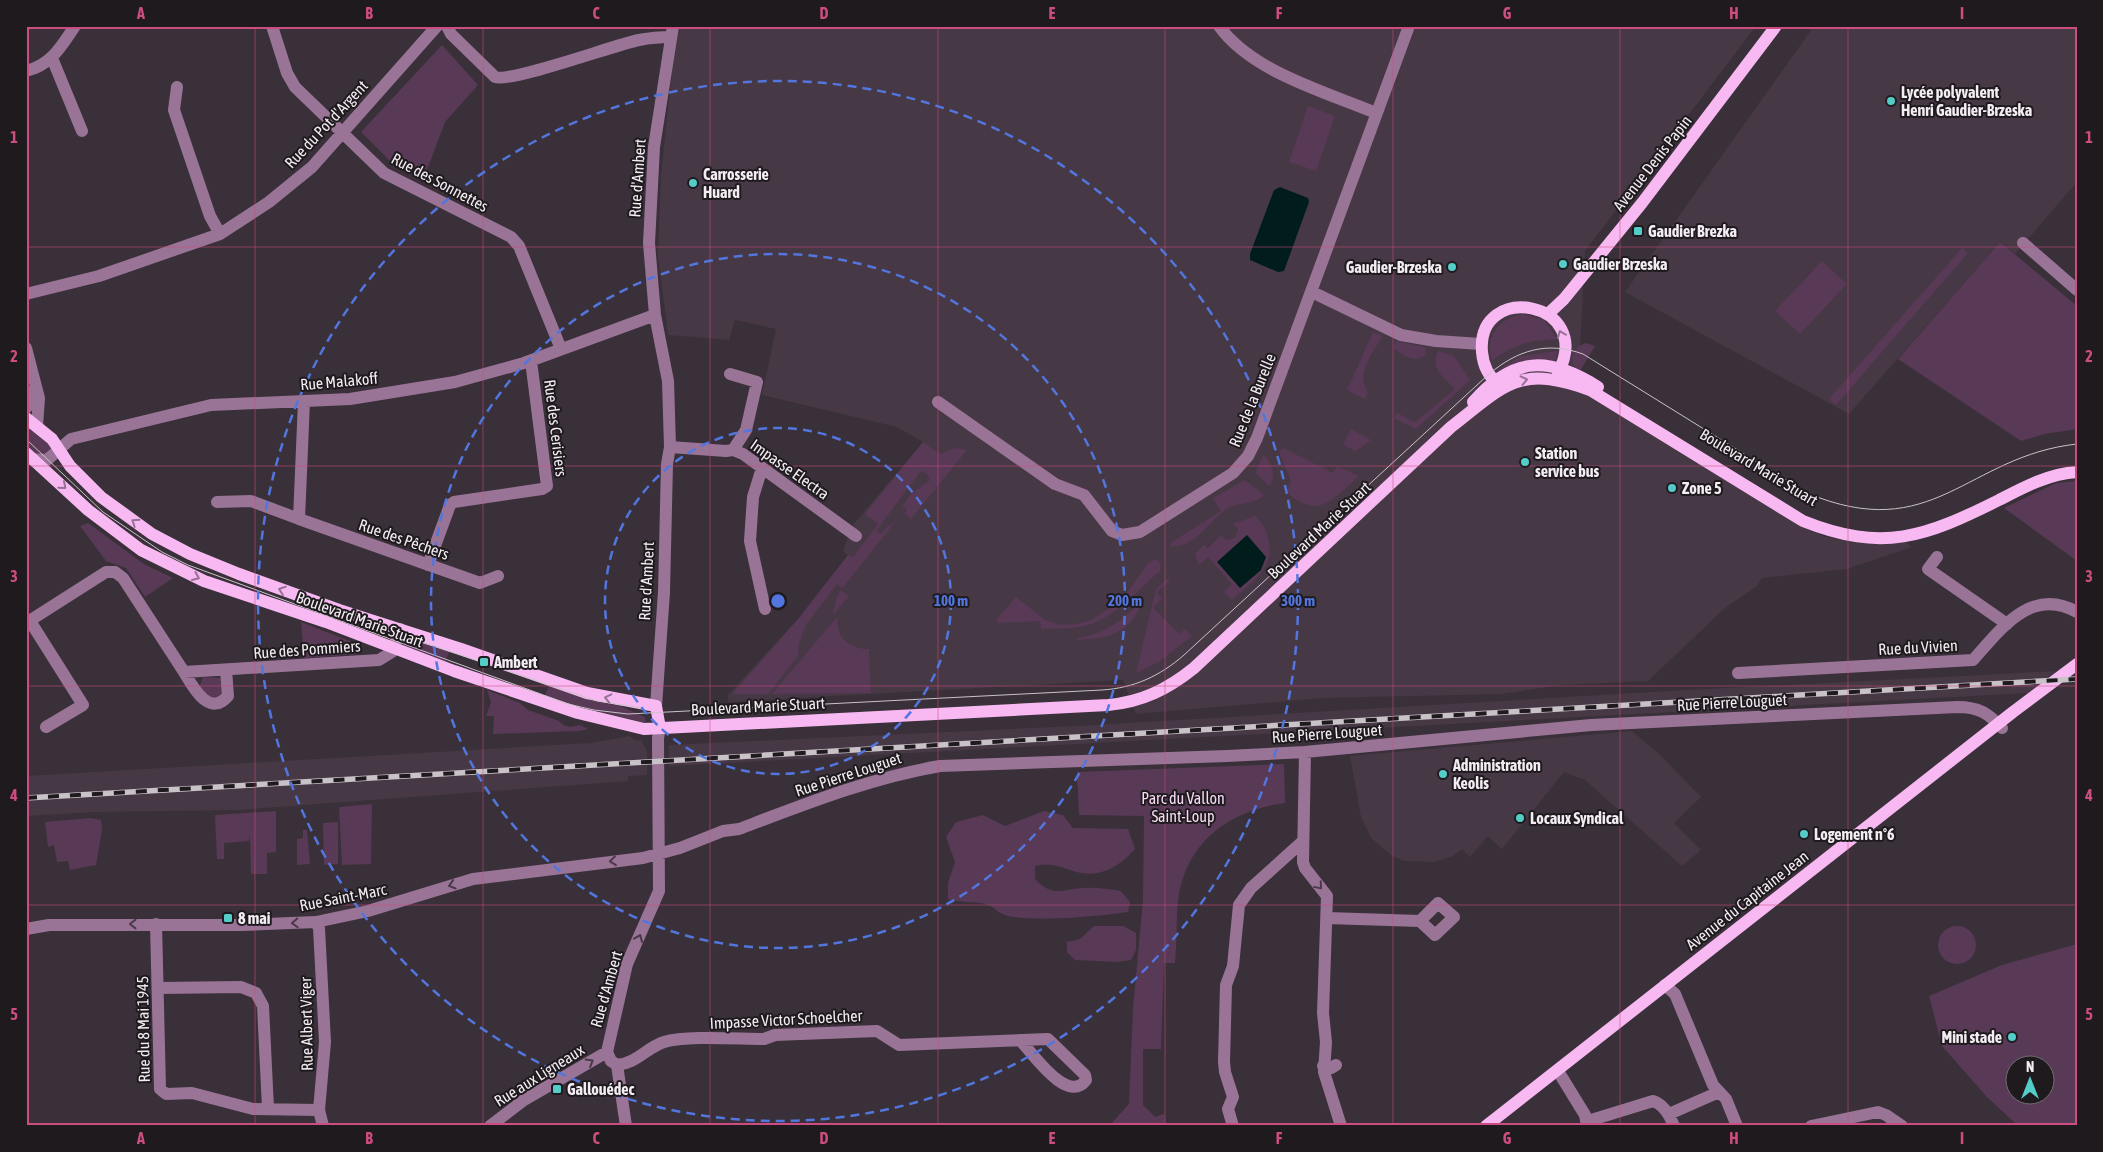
<svg xmlns="http://www.w3.org/2000/svg" width="2103" height="1152" viewBox="0 0 2103 1152" font-family="'Asap Condensed',sans-serif">
<style>
.built{fill:#473845}
.green{fill:#583956;fill-rule:evenodd}
.water{fill:#001c1b}
.lines{fill:none;stroke-linecap:round;stroke-linejoin:round}
.minor{stroke:#9a7497;stroke-width:12}
.major{stroke:#f8b9f3;stroke-width:12}
.tram{stroke:#cac2c9;stroke-width:1}
.rail-casing{stroke:#cac2c9;stroke-width:5.5}
.rail{stroke:#1e1a1e;stroke-width:4;stroke-dasharray:11;stroke-linecap:butt}
.oneway{stroke:#967193}
.oneway2{stroke:#493a48}
.grid{fill:none;stroke:#ce4d81;stroke-width:1;stroke-opacity:0.55}
.ring{fill:none;stroke:#5276de;stroke-width:2.5;stroke-dasharray:9 6}
.poi-dot{fill:#54cdc9;stroke:#1e1a1e;stroke-width:2}
.labels{text-anchor:middle;dominant-baseline:central;stroke-width:4;stroke-linejoin:round;paint-order:stroke}
.poi-label{font-size:16px;font-weight:bold;fill:#f3ecf2;stroke:#1e1a1e;text-anchor:start}
.street-label{font-size:16px;fill:#f3ecf2;stroke:#1e1a1e}
.park-label{font-size:16px;fill:#f7d9f4;stroke:#1e1a1e}
.centre{fill:#5276de;stroke:#1e1a1e;stroke-width:2.5}
.ring-label{font-size:15px;text-anchor:middle;font-weight:bold;fill:#5276de;stroke:#1e1a1e;stroke-width:4;stroke-linejoin:round;paint-order:stroke}
.neatline{fill:none;stroke:#ce4d81;stroke-width:2}
.grid-label{font-size:16px;text-anchor:middle;font-weight:bold;fill:#ce4d81}
</style>
<rect width="100%" height="100%" fill="#3a3039"/>
<path class="built" d="M680,26H1756L1585,251L1578,391L1596,397L1811,531L1826,537L1857,543L1906,542L1912,547L1847,569L1762,578L1757,586L1725,608L1648,681L1560,685L1502,694L1321,698L1136,714L1123,680L728,702V695L799,618L848,555L843,551L852,526L923,442L897,427L762,395L776,329L735,320L729,340L668,335L658,255L661,176L675,41Z
M1814,26H2077V182L2015,254L2000,242L1849,414L1625,292Z
M2056,671L2028,693L669,766V745L1077,726L1652,692Z
M1632,731L1660,755L1701,797L1674,823L1701,850L1682,866L1585,780L1564,772L1502,849L1488,836L1470,857L1462,849L1451,857L1435,862L1404,861L1392,856L1371,838L1361,817L1350,756Z
M629,736L635,740H641L647,751V775L628,776V781L238,810L96,812L26,816V776L590,743Z"/>
<path class="green" d="M442,45L478,85L445,122L424,178L391,162L361,132Z
M1308,106L1335,116L1316,171L1289,162Z
M2000,242L2077,306V429L2045,434L2021,441L1898,359Z
M1962,248L1968,253L1836,405L1829,399Z
M1822,261L1847,284L1800,334L1775,311Z
M1522,314L1544,320L1557,339C1531,340 1511,345 1492,361C1484,338 1499,318 1522,314Z
M1373,332L1382,336C1373,354 1355,373 1368,392L1365,399L1347,390Z
M1395,341L1425,347V355C1416,364 1402,356 1394,348Z
M1586,343L1595,346L1580,371L1573,365C1570,354 1575,347 1586,343Z
M1438,351L1454,356L1470,380L1416,429L1394,418L1397,413L1415,422L1455,389C1443,376 1430,370 1438,351Z
M1558,351L1555,362L1501,373L1498,370L1521,356Z
M26,422L51,446L50,451L41,458L26,448Z
M1351,429L1371,440L1356,451L1343,445Z
M923,442L940,454L956,448L967,450L911,519L904,513L907,512L905,507H902L910,495L930,480L927,474L921,471L876,531L881,534L887,527L895,522L841,590L849,596L833,615L836,599L842,588L837,584L806,625L799,643L798,656L768,694H732L798,619L848,555L853,557L878,524L865,514Z
M1283,448L1333,473L1337,466L1359,476C1333,499 1319,521 1286,492L1291,481L1279,452Z
M1263,455C1273,463 1276,474 1270,486L1255,473Z
M1245,480L1264,495C1254,506 1236,501 1224,511C1207,524 1194,549 1170,546L1172,542L1221,511L1213,498Z
M2077,481V561L2004,508L2056,483Z
M1255,516C1270,529 1275,553 1263,570C1256,581 1242,591 1232,600L1224,592L1232,584L1208,557L1199,565L1195,554L1204,545L1208,548L1221,535L1226,540L1235,538L1238,529L1233,524Z
M88,523L144,564L173,578L145,597L126,568L106,561L80,526Z
M1156,559L1161,564L1160,571C1137,591 1112,621 1080,627C1068,629 1054,628 1041,629L1040,621L998,623L997,619L1016,597L1045,620L1060,625L1076,624L1091,620L1121,601L1149,562Z
M1167,579L1170,581L1157,592L1162,599L1153,607L1179,634L1185,629L1192,636L1159,662L1136,673L1156,589Z
M1143,600C1130,634 1110,638 1077,640V638C1105,635 1124,618 1143,600Z
M837,617C836,638 849,649 869,649L871,693L772,694Z
M301,622L360,645L359,654L304,658Z
M409,635L450,649L445,663L404,648Z
M203,677L220,678L223,683L222,695L214,699L199,688Z
M550,683L616,704L645,717L646,723L544,698Z
M487,690L520,703L528,710L559,721L563,725L570,727L580,725L588,729L580,731L493,734L494,716H486L491,702Z
M1284,764L1285,803C1230,810 1185,842 1178,901C1176,922 1177,942 1175,963H1164L1161,1049H1143V1105L1155,1117L1164,1114L1166,1126H1109L1129,1104L1133,1008L1143,900L1144,816L1079,815L1077,772Z
M372,804L371,864L342,865L339,807Z
M276,811V852L267,853V874H251L250,835L249,841L224,843V859H217L215,815Z
M1044,811L1063,815L1073,828L1128,829L1135,849C1118,868 1099,879 1073,871C1059,866 1050,863 1035,866V879C1052,897 1060,890 1082,888C1095,887 1108,889 1121,891L1130,902L1128,912C1101,916 1029,923 1005,915C998,913 993,906 985,904C973,901 960,903 948,899V883L955,862L946,837L956,822L983,815L1005,826Z
M90,818L101,820L102,830L96,865L70,870L68,861L57,862L54,845L48,847L45,822Z
M338,822V864L324,865L323,823Z
M303,830H307L310,864L297,865V839L303,838Z
M1938 945a19 19 0 1 1 38 0a19 19 0 1 1-38 0Z
M1094,926H1123L1136,933V950L1131,960L1117,962L1075,960L1067,952V942L1080,939Z
M2077,944V1126H2018L1987,1097L1942,1046L1929,996L2002,965ZM2016,1064H2046V1094H2016Z"/>
<path class="water" d="M1280,187L1308,198L1309,202L1284,271L1278,272L1250,260V254L1274,190Z
M1247,535L1266,557L1261,570L1240,588L1217,562Z"/>
<g class="lines">
<path class="minor" d="M272,26L287,73L295,87L384,173L511,237L519,246L561,349
M447,26L451,34L495,77C511,83 614,45 639,40C650,38 659,37 670,37
M1219,26C1252,72 1326,92 1376,113
M52,58L82,131
M26,71C51,65 61,47 75,26
M177,87L174,110L210,216L220,234
M2023,243L2077,290
M1312,292L1401,335L1436,341L1481,344
M26,294L99,276L220,234L269,202L312,167L437,26
M26,348L39,398L37,426
M730,374L757,382L746,430L733,450
M304,401L299,519L480,583L498,576
M938,402L1055,484L1084,495L1112,531L1122,535L1140,532L1233,473L1248,456L1257,438L1409,26
M26,408L34,399L35,387
M670,447L726,451L733,450L743,454L856,536
M28,459L47,460L71,439L211,405L350,399L455,382L524,363L655,315
M762,468L753,497L750,541L765,609
M217,502L251,501L299,519
M1937,557L1928,569L2007,624
M428,565L450,505L454,502L542,489L547,486L531,361
M30,621L83,705L46,727
M26,623L106,572H115L123,578L184,672L379,660L392,652L400,629
M184,672C193,687 209,718 228,696L226,670
M1738,673L1973,660C2001,629 2031,586 2077,612
M656,706L664,592L667,464L670,447L668,381L655,315L649,243L654,147L673,26
M1305,752L1303,862L1305,868L1327,896L1323,1013L1326,1042L1324,1072L1341,1126
M1327,918L1420,921L1435,935L1454,917L1438,903L1420,921
M316,922L319,928L325,1042L319,1110L323,1126
M156,924L160,1089L166,1094L192,1093L253,1109L319,1110
M26,929L49,925H241L316,922L368,911L473,879L643,858L680,848L723,831L739,829C805,804 870,778 940,766L1227,756L1305,752L1591,725L1957,707C1979,707 1988,713 2002,728
M1665,985L1675,994L1713,1085L1726,1099L1737,1126
M158,988L241,987L256,993L263,1006L268,1108
M617,1065C637,1063 646,1048 664,1042C687,1035 738,1039 764,1039L775,1035L877,1031L899,1045L1048,1039L1085,1075L1086,1080C1068,1105 1033,1054 1020,1040
M1323,1066L1331,1068L1336,1065
M1558,1071L1585,1115L1587,1126
M1669,1114L1719,1092
M1588,1121L1653,1101C1663,1104 1670,1116 1674,1126
M490,1126L524,1100L607,1052
M626,1126L617,1065L611,1061L607,1052L627,964L659,891L658,738L660,728
M1233,1126L1228,1109L1233,1097L1225,1072L1224,1062L1226,985L1233,966L1239,905L1251,888L1302,842
M1811,1126L1878,1112L1886,1115L1902,1126"/>
<path class="major" d="M1548,314L1564,299L1642,203L1776,26
M1499,385C1489,377 1483,365 1482,352C1476,280 1596,301 1558,373
M1473,402C1513,356 1549,356 1598,387
M26,418L52,439L70,466L101,497L152,534L190,554L239,574L339,610L461,649L587,693L656,706L660,728
M26,453L88,510L141,550L204,581L326,622L454,671L578,713L644,729L1108,705C1142,702 1168,689 1194,668L1451,427C1505,385 1518,364 1590,390L1803,521C1883,553 1925,537 1999,500C2024,487 2048,474 2077,472
M1486,1126L2013,712L2077,664"/>
<path class="tram" d="M26,439L103,512L162,552L188,565L568,704L594,710L628,714L1102,690C1134,688 1160,676 1184,655L1489,374C1518,350 1547,341 1583,354L1807,493C1934,546 1966,456 2077,444
M362,622L597,701L643,708"/>
<g class="rail-casing">
<path id="rail" d="M26,798L2077,679"/>
</g>
<use href="#rail" class="rail"/>
</g>
<defs><path id="oneway-chevron" d="M-2-3.5L2.5 0L-2 3.5" fill="none" stroke-width="1.6" stroke-linecap="round" stroke-linejoin="round" transform="scale(1.25)"/></defs>
<g class="oneway">
<use href="#oneway-chevron" transform="translate(1561 334) rotate(-111)"/>
<use href="#oneway-chevron" transform="translate(1524 380) rotate(-13)"/>
<use href="#oneway-chevron" transform="translate(63 486) rotate(41)"/>
<use href="#oneway-chevron" transform="translate(135 522) rotate(-146)"/>
<use href="#oneway-chevron" transform="translate(196 577) rotate(24)"/>
<use href="#oneway-chevron" transform="translate(282 590) rotate(-161)"/>
<use href="#oneway-chevron" transform="translate(608 698) rotate(-167)"/>
</g>
<g class="oneway2">
<use href="#oneway-chevron" transform="translate(613 861) rotate(174)"/>
<use href="#oneway-chevron" transform="translate(452 885) rotate(163)"/>
<use href="#oneway-chevron" transform="translate(1319 886) rotate(50)"/>
<use href="#oneway-chevron" transform="translate(295 923) rotate(177)"/>
<use href="#oneway-chevron" transform="translate(133 924) rotate(180)"/>
<use href="#oneway-chevron" transform="translate(639 938) rotate(-67)"/>
<use href="#oneway-chevron" transform="translate(590 1062) rotate(-31)"/>
</g>
<path class="grid" d="M255,26V1126M483,26V1126M710,26V1126M938,26V1126M1165,26V1126M1393,26V1126M1620,26V1126M1848,26V1126M26,247H2077M26,466H2077M26,686H2077M26,905H2077"/>
<g class="ring">
<circle cx="778" cy="601" r="173"/>
<circle cx="778" cy="601" r="347"/>
<circle cx="778" cy="601" r="520"/>
</g>
<g class="poi-dot">
<circle cx="1891" cy="101" r="5"/>
<circle cx="693" cy="183" r="5"/>
<rect x="1633" y="226" width="10" height="10" rx="2.5"/>
<circle cx="1563" cy="264" r="5"/>
<circle cx="1452" cy="267" r="5"/>
<circle cx="1525" cy="462" r="5"/>
<circle cx="1672" cy="488" r="5"/>
<rect x="479" y="657" width="10" height="10" rx="2.5"/>
<circle cx="1443" cy="774" r="5"/>
<circle cx="1520" cy="818" r="5"/>
<circle cx="1804" cy="834" r="5"/>
<rect x="223" y="913" width="10" height="10" rx="2.5"/>
<circle cx="2012" cy="1037" r="5"/>
<rect x="552" y="1084" width="10" height="10" rx="2.5"/>
</g>
<g class="labels">
<g class="poi-label">
<text x="1901" y="92">Lycée polyvalent<tspan x="1901" dy="18">Henri Gaudier-Brzeska</tspan></text>
<text x="703" y="174">Carrosserie<tspan x="703" dy="18">Huard</tspan></text>
<text x="1648" y="231">Gaudier Brezka</text>
<text x="1573" y="264">Gaudier Brzeska</text>
<text x="1442" y="267" text-anchor="end">Gaudier-Brzeska</text>
<text x="1535" y="453">Station<tspan x="1535" dy="18">service bus</tspan></text>
<text x="1682" y="488">Zone 5</text>
<text x="494" y="662">Ambert</text>
<text x="1453" y="765">Administration<tspan x="1453" dy="18">Keolis</tspan></text>
<text x="1530" y="818">Locaux Syndical</text>
<text x="1814" y="834">Logement n°6</text>
<text x="238" y="918">8 mai</text>
<text x="2002" y="1037" text-anchor="end">Mini stade</text>
<text x="567" y="1089">Gallouédec</text>
</g>
<g class="street-label">
<text transform="translate(326 124) rotate(-47)">Rue du Pot d'Argent</text>
<text transform="translate(1652 163) rotate(-52)">Avenue Denis Papin</text>
<text transform="translate(637 178) rotate(-86)">Rue d'Ambert</text>
<text transform="translate(440 182) rotate(28)">Rue des Sonnettes</text>
<text transform="translate(339 381) rotate(-5)">Rue Malakoff</text>
<text transform="translate(1252 400) rotate(-68)">Rue de la Burelle</text>
<text transform="translate(556 428) rotate(83)">Rue des Cerisiers</text>
<text transform="translate(1759 467) rotate(31)">Boulevard Marie Stuart</text>
<text transform="translate(790 469) rotate(35)">Impasse Electra</text>
<text transform="translate(1319 530) rotate(-43)">Boulevard Marie Stuart</text>
<text transform="translate(404 539) rotate(19)">Rue des Pêchers</text>
<text transform="translate(646 581) rotate(-87)">Rue d'Ambert</text>
<text transform="translate(360 619) rotate(20)">Boulevard Marie Stuart</text>
<text transform="translate(1918 647) rotate(-3)">Rue du Vivien</text>
<text transform="translate(307 649) rotate(-4)">Rue des Pommiers</text>
<text transform="translate(1732 702) rotate(-3)">Rue Pierre Louguet</text>
<text transform="translate(758 706) rotate(-3)">Boulevard Marie Stuart</text>
<text transform="translate(1327 733) rotate(-4)">Rue Pierre Louguet</text>
<text transform="translate(848 774) rotate(-18)">Rue Pierre Louguet</text>
<text transform="translate(343 897) rotate(-11)">Rue Saint-Marc</text>
<text transform="translate(1747 900) rotate(-38)">Avenue du Capitaine Jean</text>
<text transform="translate(606 989) rotate(-74)">Rue d'Ambert</text>
<text transform="translate(786 1019) rotate(-3)">Impasse Victor Schoelcher</text>
<text transform="translate(306 1024) rotate(-91)">Rue Albert Viger</text>
<text transform="translate(143 1029) rotate(-91)">Rue du 8 Mai 1945</text>
<text transform="translate(539 1075) rotate(-32)">Rue aux Ligneaux</text>
</g>
<g class="park-label">
<text x="1183" y="798">Parc du Vallon<tspan x="1183" dy="18">Saint-Loup</tspan></text>
</g>
</g>
<circle cx="778" cy="601" r="8" class="centre"/>
<g class="ring-label">
<text x="951" y="606">100 m</text>
<text x="1125" y="606">200 m</text>
<text x="1298" y="606">300 m</text>
</g>
<rect width="2103" height="1152" fill="none" stroke="#1e1a1e" stroke-width="55"/>
<g transform="translate(2030 1080)"><circle r="24" fill="#1e1a1e" stroke="#736e73"/>
<path d="M0-4L9 19L0 12L-9 19Z" fill="#54cdc9"/>
<text y="-8" font-size="14" font-weight="bold" text-anchor="middle" fill="#f3ecf2">N</text>
</g>
<rect x="28" y="28" width="2048" height="1096" class="neatline"/>
<g class="grid-label">
<text x="141" y="19">A</text>
<text x="369" y="19">B</text>
<text x="596" y="19">C</text>
<text x="824" y="19">D</text>
<text x="1052" y="19">E</text>
<text x="1279" y="19">F</text>
<text x="1507" y="19">G</text>
<text x="1734" y="19">H</text>
<text x="1962" y="19">I</text>
<text x="14" y="143">1</text>
<text x="2089" y="143">1</text>
<text x="14" y="362">2</text>
<text x="2089" y="362">2</text>
<text x="14" y="582">3</text>
<text x="2089" y="582">3</text>
<text x="14" y="801">4</text>
<text x="2089" y="801">4</text>
<text x="14" y="1020">5</text>
<text x="2089" y="1020">5</text>
<text x="141" y="1144">A</text>
<text x="369" y="1144">B</text>
<text x="596" y="1144">C</text>
<text x="824" y="1144">D</text>
<text x="1052" y="1144">E</text>
<text x="1279" y="1144">F</text>
<text x="1507" y="1144">G</text>
<text x="1734" y="1144">H</text>
<text x="1962" y="1144">I</text>
</g>
</svg>
